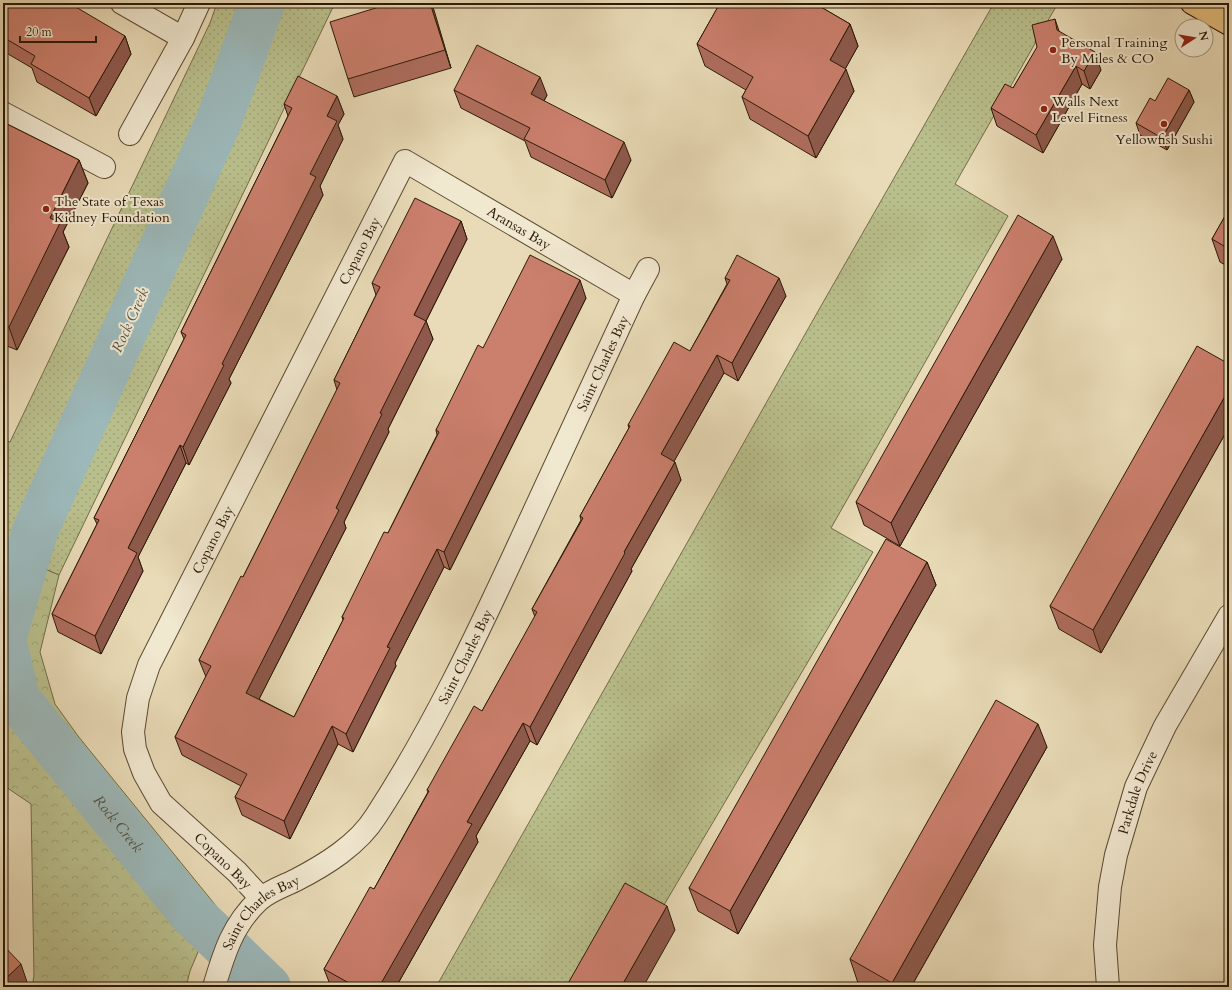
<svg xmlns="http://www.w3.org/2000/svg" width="1232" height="990" viewBox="0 0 1232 990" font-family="Cardo,serif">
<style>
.grass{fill:url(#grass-dots);stroke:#726c4a}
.forest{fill:url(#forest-crowns);stroke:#726c4a}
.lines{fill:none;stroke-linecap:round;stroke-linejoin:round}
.river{stroke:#9cb8b9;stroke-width:46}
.minor-casing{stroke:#5a4a33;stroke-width:24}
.major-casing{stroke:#2b1907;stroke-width:24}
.minor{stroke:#f1e8d0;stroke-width:22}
.major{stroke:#e4be7c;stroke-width:22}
.wall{fill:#af6d5e;stroke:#2b1907}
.shaded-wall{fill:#8e594c;stroke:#2b1907}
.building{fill:#cb7f6d;stroke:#2b1907}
.poi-dot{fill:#8f2418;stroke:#f1e8d0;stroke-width:1.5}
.labels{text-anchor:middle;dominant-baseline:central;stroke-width:4;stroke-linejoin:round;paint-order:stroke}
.poi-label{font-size:14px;fill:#2b1907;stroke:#f1e8d0;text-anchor:start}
.street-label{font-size:14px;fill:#2b1907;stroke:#f1e8d0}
.water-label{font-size:15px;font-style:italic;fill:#535145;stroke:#f1e8d0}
</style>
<defs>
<pattern id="grass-dots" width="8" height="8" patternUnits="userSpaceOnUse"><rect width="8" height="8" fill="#b9bf8c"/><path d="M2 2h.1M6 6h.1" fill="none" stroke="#9fa477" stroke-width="1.8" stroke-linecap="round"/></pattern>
<pattern id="forest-crowns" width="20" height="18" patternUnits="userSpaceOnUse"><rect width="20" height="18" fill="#b9bf8c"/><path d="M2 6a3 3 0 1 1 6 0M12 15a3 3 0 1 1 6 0" fill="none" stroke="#9fa477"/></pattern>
</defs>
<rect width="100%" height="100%" fill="#e9dbb7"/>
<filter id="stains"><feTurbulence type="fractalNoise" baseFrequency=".005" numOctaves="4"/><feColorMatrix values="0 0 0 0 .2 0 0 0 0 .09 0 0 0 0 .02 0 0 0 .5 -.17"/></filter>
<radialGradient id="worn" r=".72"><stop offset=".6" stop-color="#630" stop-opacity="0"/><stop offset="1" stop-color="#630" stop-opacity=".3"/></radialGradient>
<path class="grass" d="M217,3H335L59,575L3,551V439L10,442L210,23Z
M994,3H1058L955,184L1008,216L831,528L873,552L661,910L570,987H436L821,306Z"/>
<path class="forest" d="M3,551L59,575L40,652L55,704L78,736L217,907L190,971L186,987H32L34,976L31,804L3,785Z"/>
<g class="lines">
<path class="river" id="s1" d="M262,3L218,123L35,531L3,639L17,699L190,912L268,987"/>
<g class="minor-casing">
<g id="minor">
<path d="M122,3L183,38L199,3"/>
<path d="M3,113L104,167"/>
<path d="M130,134L183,38"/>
<path id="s2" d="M261,898L237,872L161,803L144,773L135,749L133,732L138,698L149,665L405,161L634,295"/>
<path id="s3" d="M214,987C224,953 233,924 259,900C269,891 284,886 296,880C325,865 358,845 376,816C432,730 476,637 519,544C557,461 596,378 634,295L648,269"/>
<path id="s4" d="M1108,987L1105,945L1110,887L1116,855L1136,787L1165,726L1229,616"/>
</g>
</g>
<g class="major-casing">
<path id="major" d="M1192,3L1229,24"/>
</g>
<use href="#minor" class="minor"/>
<use href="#major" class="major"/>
</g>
<path class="wall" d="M3,3L125,36L131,54L96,116L37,82L32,68L3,51Z
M392,3H431L451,68L354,97L348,79Z
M716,3H814L850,24L858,46L845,69L854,91L816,158L750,119L742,97L746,90L705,66L697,44L719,5Z
M1055,19L1059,31L1101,70L1090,89L1082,84L1043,153L997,126L991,108L1013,88Z
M454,90L547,95L544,101L631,160L612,198L531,157L525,141L461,108Z
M1189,90L1194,102L1167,150L1140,135L1136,123Z
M337,96L344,114L338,125L343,139L320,186L323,195L229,379L231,383L189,465L186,463L138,557L143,571L101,654L58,632L52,614L97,524L94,518L184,339L181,332L288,116L284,104Z
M3,122L79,160L88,183L63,232L69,247L17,350L7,346L3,353Z
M1229,209V267L1220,262L1212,239Z
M461,221L467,239L426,321L433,339L388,429L389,432L344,522L346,528L259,699L294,717L343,620L342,617L388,533L437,435L436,430L483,348L586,298L450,570L444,567L395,663L396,666L353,752L338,744L290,839L242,815L235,797L241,786L182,755L175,737L206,677L199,660L243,577L337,390L334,380L376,295L372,283Z
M1062,259L900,546L864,525L856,502Z
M725,278L786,296L738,381L724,373L674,461L681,480L631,569L632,571L537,745L530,741L476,836L478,842L396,987H331L324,969L374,889L428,792L427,790L482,711L535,617L532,609L581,520L580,516L629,428L628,425L690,351L727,284Z
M1229,364V427L1101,653L1059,629L1050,606Z
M927,562L936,585L738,934L698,911L689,888Z
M1047,747L911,987H866L858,983L850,959Z"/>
<path class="shaded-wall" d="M430,3H431L434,10L451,68L445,50Z
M850,24L858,46L838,82L830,60Z
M125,36L131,54L96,116L89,98Z
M1095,52L1101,70L1090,89L1084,71Z
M1076,66L1082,84L1043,153L1036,135Z
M846,69L854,91L816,158L808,136Z
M540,77L547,95L538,112L531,94Z
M1189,90L1194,102L1167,150L1162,138Z
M337,96L344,114L338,125L343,139L320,186L323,195L229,379L231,383L189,465L183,447L310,174L327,116Z
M624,142L631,160L612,198L605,180Z
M79,160L88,183L63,232L69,247L17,350L9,327L50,218Z
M461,221L467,239L426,321L433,339L388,429L389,432L344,522L346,528L253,711L246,693L336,508L380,413L414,315Z
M1053,236L1062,259L900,546L891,523Z
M779,278L786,296L738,381L732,363Z
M580,280L586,298L450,570L444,552Z
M3,335L7,346L3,353Z
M717,355L724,373L668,472L661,454Z
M1229,389V427L1101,653L1093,630Z
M180,445L186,463L138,557L143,571L101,654L95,636L128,548Z
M675,462L681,480L631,569L632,571L537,745L530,727L624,552Z
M437,549L444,567L395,663L396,666L353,752L346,734L387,647Z
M927,562L936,585L738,934L730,911Z
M523,723L530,741L476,836L478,842L396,987H379L467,822Z
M1038,724L1047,747L911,987H893L892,983Z
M332,726L338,744L290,839L284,821Z
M667,906L675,930L643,987H621Z
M21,964L27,982L22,987H3V981Z"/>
<path class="building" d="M3,3H69L125,36L89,98L31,64L35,56L3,37Z
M392,3H430L445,50L348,79L330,22Z
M720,3H814L850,24L830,60L846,69L808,136L742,97L753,77L697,44Z
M1055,19L1057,30L1095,52L1084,71L1076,66L1036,135L991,108L1005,84L1013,88L1037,47L1032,25Z
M477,45L540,77L531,94L624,142L605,180L524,139L530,128L454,90Z
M298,76L337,96L327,116L337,121L310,174L316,177L222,364L224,365L183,447L180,445L128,548L137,553L95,636L52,614L99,520L94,518L186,335L181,332L292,108L284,104Z
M1168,78L1189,90L1162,138L1136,123L1150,98L1155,101Z
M3,122L79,160L50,218L60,223L9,327L3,324Z
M415,198L461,221L414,315L426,321L380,413L382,414L336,508L339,510L246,693L294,717L344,618L342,617L384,532L388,533L439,432L436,430L478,345L483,348L530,255L580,280L444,552L437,549L387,647L390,648L346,734L332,726L284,821L235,797L247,774L175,737L211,666L199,660L241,576L243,577L340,383L334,380L380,287L372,283Z
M1229,209V249L1212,239Z
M1018,215L1053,236L891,523L856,502Z
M737,255L779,278L732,363L717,355L661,454L675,462L624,552L625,553L530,727L523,723L467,822L472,824L379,987H356L324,969L370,887L374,889L429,791L427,790L474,706L482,711L537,612L532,609L583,518L580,516L630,426L628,425L674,342L690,351L730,280L725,278Z
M1197,346L1229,364V389L1093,630L1050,606Z
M886,539L927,562L730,911L689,888Z
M996,700L1038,724L892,983L850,959Z
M625,883L667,906L621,987H566Z
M3,945L21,964L3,981Z
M1038,983V987H1002Z"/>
<g class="poi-dot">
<circle cx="1053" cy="50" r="4"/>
<circle cx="1044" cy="109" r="4"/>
<circle cx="1164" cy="124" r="4"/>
<circle cx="46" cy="209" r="4"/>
</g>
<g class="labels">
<g class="poi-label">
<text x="1061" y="42">Personal Training<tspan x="1061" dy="16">By Miles &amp; CO</tspan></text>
<text x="1052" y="101">Walls Next<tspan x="1052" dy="16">Level Fitness</tspan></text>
<text x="1164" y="139" text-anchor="middle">Yellowfish Sushi</text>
<text x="54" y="201">The State of Texas<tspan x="54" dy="16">Kidney Foundation</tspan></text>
</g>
<g class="street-label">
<text stroke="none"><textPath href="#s2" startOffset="982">Aransas Bay</textPath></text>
<text stroke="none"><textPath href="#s2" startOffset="749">Copano Bay</textPath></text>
<text stroke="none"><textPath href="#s3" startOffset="752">Saint Charles Bay</textPath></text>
<text stroke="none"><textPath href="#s2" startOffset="425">Copano Bay</textPath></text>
<text stroke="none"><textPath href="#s3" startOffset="428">Saint Charles Bay</textPath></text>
<text stroke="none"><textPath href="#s4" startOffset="199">Parkdale Drive</textPath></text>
<text transform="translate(223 861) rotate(44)">Copano Bay</text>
<text stroke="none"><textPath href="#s3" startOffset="92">Saint Charles Bay</textPath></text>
</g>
<g class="water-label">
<text transform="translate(130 320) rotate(-66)">Rock Creek</text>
<text stroke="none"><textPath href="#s1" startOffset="910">Rock Creek</textPath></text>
</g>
</g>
<rect width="1232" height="990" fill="none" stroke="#e9dbb7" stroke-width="16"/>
<rect x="4" y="4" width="1224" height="982" fill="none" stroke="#2b1907" stroke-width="2"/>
<rect x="8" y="8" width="1216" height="974" fill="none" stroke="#2b1907"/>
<g transform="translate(1194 38) rotate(78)"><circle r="19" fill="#f1e8d0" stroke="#a29580"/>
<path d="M0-3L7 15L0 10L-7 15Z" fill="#8f2418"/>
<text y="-6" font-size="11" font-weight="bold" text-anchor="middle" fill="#2b1907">N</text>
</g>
<path d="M20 36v6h76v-6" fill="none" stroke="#2b1907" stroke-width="2"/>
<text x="26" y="36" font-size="12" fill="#2b1907" stroke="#f1e8d0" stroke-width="3" paint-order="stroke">20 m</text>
<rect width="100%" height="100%" filter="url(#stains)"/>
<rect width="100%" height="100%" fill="url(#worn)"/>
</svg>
